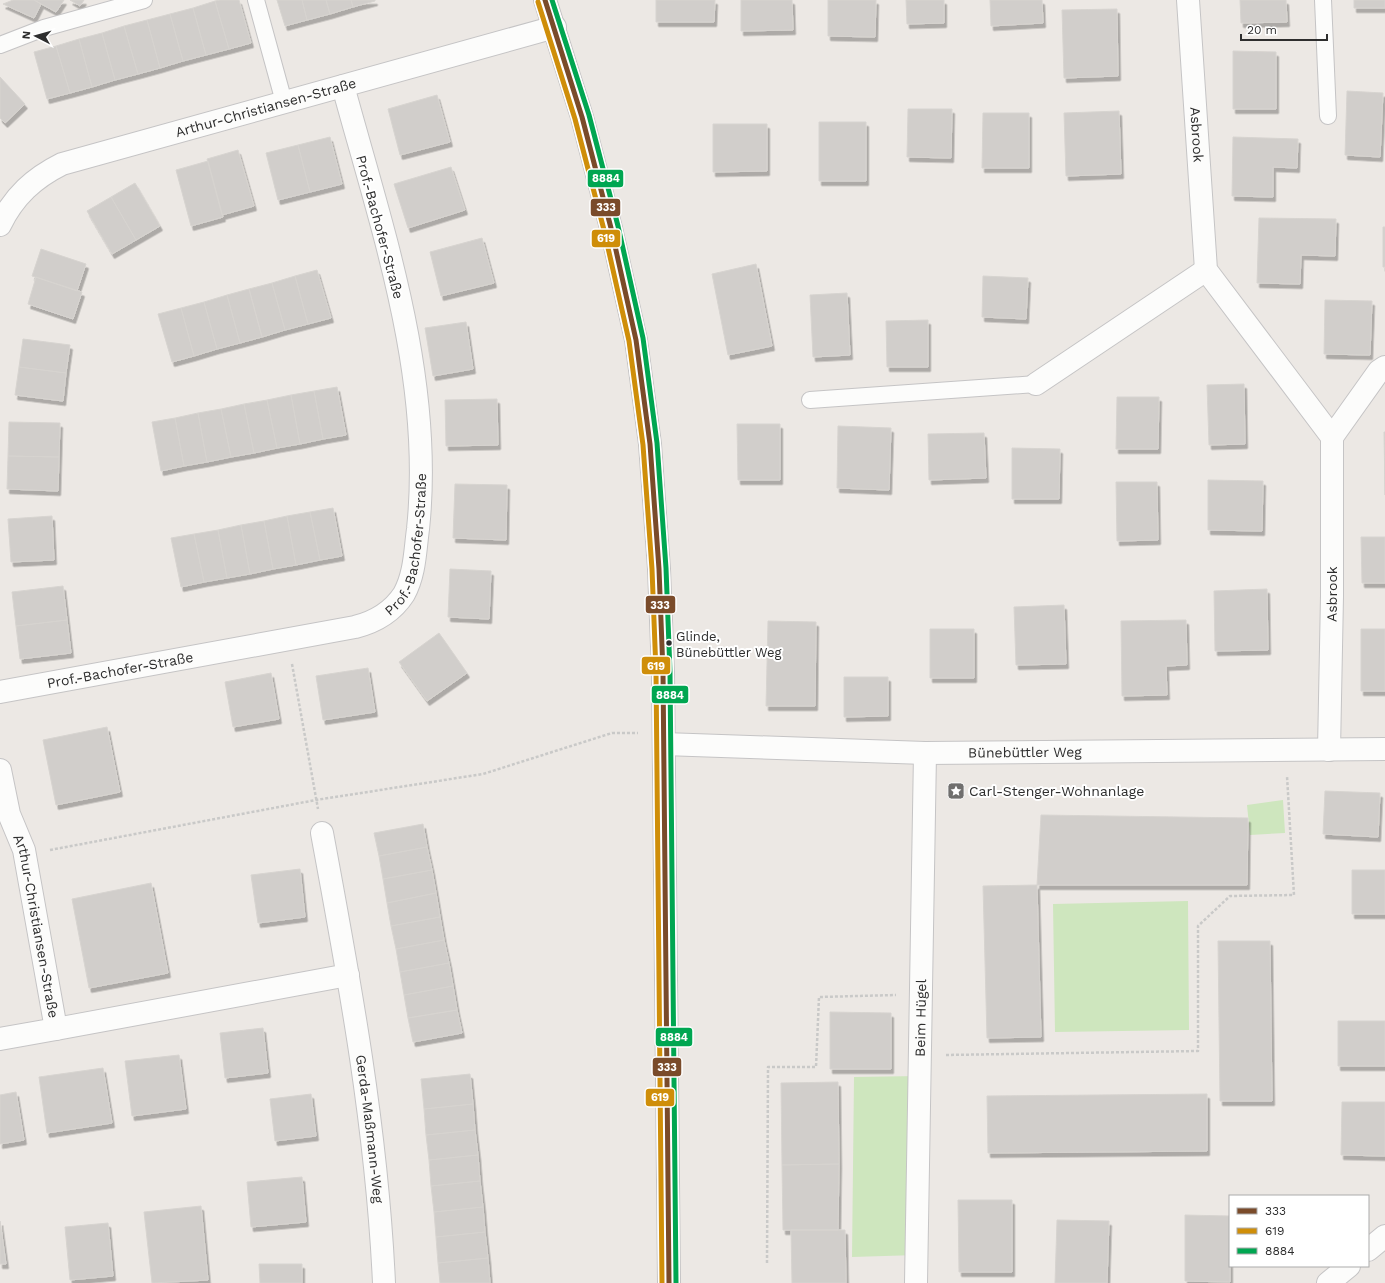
<svg xmlns="http://www.w3.org/2000/svg" width="1385" height="1283" viewBox="0 0 1385 1283" font-family="'Work Sans',sans-serif">
<style>
.green{fill:#cee6be}
.building{fill:#d1cecb;stroke:#d7d4d0;filter:url(#shadow)}
.lines{fill:none;stroke-linecap:round;stroke-linejoin:round}
.lane-casing{stroke:#c5c4c5;stroke-width:18}
.street-casing{stroke:#c5c4c5;stroke-width:24}
.secondary-casing{stroke:#c5c4c5;stroke-width:24}
.path{stroke:#c9c9c8;stroke-width:2.5;stroke-dasharray:3 2;stroke-linecap:butt}
.lane{stroke:#fcfcfb;stroke-width:16}
.street{stroke:#fcfcfb;stroke-width:22}
.secondary{stroke:#fcfcfb;stroke-width:22}
.bus-1-casing{stroke:#fff;stroke-width:8}
.bus-2-casing{stroke:#fff;stroke-width:8}
.bus-3-casing{stroke:#fff;stroke-width:8}
.bus-1{stroke:#7a4b2a;stroke-width:5}
.bus-2{stroke:#cf8e09;stroke-width:5}
.bus-3{stroke:#00a651;stroke-width:5}
.bus-dot{fill:#2e2e2e;stroke:#fff;stroke-width:1.5}
.labels{text-anchor:middle;dominant-baseline:central;stroke-width:4;stroke-linejoin:round;paint-order:stroke}
.bus-label{font-size:13px;fill:#2e2e2e;stroke:#fff;text-anchor:start}
.street-label{font-size:14px;fill:#2e2e2e;stroke:#fff}
.poi-label{font-size:14px;fill:#2e2e2e;stroke:#fff;text-anchor:start}
.line-badge{stroke:#fff;stroke-width:1.5}
.badge-label{font-size:11px;text-anchor:middle;font-weight:bold;fill:#fff}
</style>
<defs>
<filter id="shadow"><feDropShadow dx="2.5" dy="4.5" stdDeviation="0" flood-color="#0004"/></filter>
</defs>
<rect width="100%" height="100%" fill="#ece8e4"/>
<path class="green" d="M1283,800L1285,833L1250,835L1247,805Z
M1188,901L1189,1030L1055,1032L1053,904Z
M919,1076L917,1255L852,1257L854,1077Z"/>
<path class="building" d="M13,0H34L41,4L34,18L3,4Z
M34,0H64L56,12Z
M70,0H84L80,6Z
M220,0H239L251,43L229,49L215,1Z
M277,0H302L307,20L285,26Z
M302,0H326L330,14L307,20Z
M326,0H351L353,7L330,14Z
M351,0H375V1L353,7Z
M656,0H715L714,22H656Z
M741,0H792L793,30L741,31Z
M828,0H876L875,37L828,36Z
M906,0H944V23L907,24Z
M990,0H1042L1043,23L991,26Z
M1240,0H1286L1287,22L1241,23Z
M1354,0H1385V8H1354Z
M215,1L229,49L206,55L193,8Z
M193,8L206,55L183,61L170,14Z
M1117,9L1118,76L1064,78L1062,10Z
M170,14L183,61L160,68L147,20Z
M147,20L160,68L138,74L124,26Z
M124,26L138,74L115,80L102,33Z
M102,33L115,80L92,87L79,39Z
M79,39L92,87L70,93L56,46Z
M56,46L70,93L47,99L34,52Z
M1233,51L1276,52V109H1233Z
M0,77L25,104L5,123L0,118Z
M1347,91L1383,93L1380,157L1345,155Z
M437,95L450,142L400,155L388,109Z
M908,109H952L951,158L907,157Z
M1119,111L1121,174L1066,176L1064,113Z
M983,113H1029V168H982Z
M819,122H866V181H819Z
M713,124H767V171L713,172Z
M330,137L342,184L310,192L298,145Z
M1233,137L1298,139L1297,168L1273,167V197L1232,196Z
M298,145L310,192L278,200L266,153Z
M238,150L254,206L222,215L207,159Z
M208,161L223,217L191,226L176,170Z
M451,167L465,210L408,228L394,184Z
M135,183L160,226L136,240L111,197Z
M111,197L136,240L112,254L87,211Z
M1259,218L1336,219L1335,256L1301,255L1300,284L1257,283Z
M1383,227H1385V267H1383Z
M482,238L494,283L441,296L430,252Z
M41,249L86,264L77,291L32,276Z
M756,264L772,346L728,355L712,274Z
M317,270L331,318L308,324L295,276Z
M295,276L308,324L285,330L272,283Z
M983,276L1028,278L1026,319L982,317Z
M36,277L82,292L73,319L28,304Z
M272,283L285,330L262,337L249,289Z
M249,289L262,337L240,343L227,295Z
M847,293L850,355L813,357L810,295Z
M227,295L240,343L217,349L204,302Z
M1325,300L1372,301L1370,355L1324,354Z
M204,302L217,349L194,356L181,308Z
M181,308L194,356L172,362L158,314Z
M928,320V367H887L886,321Z
M466,322L473,369L433,376L425,328Z
M23,339L70,345L66,373L19,367Z
M19,367L66,373L63,401L15,395Z
M1244,384L1245,444L1209,445L1207,385Z
M337,387L346,435L323,439L314,391Z
M314,391L323,439L300,444L291,395Z
M291,395L300,444L277,448L267,400Z
M1117,397H1159L1158,449H1116Z
M497,399L498,445L446,446L445,400Z
M267,400L277,448L254,453L244,404Z
M244,404L254,453L231,457L221,409Z
M221,409L231,457L207,462L198,413Z
M198,413L207,462L184,466L175,418Z
M175,418L184,466L161,471L152,422Z
M9,422L60,423L59,457L8,456Z
M737,424H780V480H738Z
M838,426L891,428L889,490L837,488Z
M1384,432H1385V495Z
M984,433L986,478L929,480L928,434Z
M1012,448L1060,449L1059,499H1012Z
M8,456L59,457L58,491L7,489Z
M1208,480L1263,481L1262,531L1208,530Z
M1116,482H1157L1158,540L1117,541Z
M455,484L507,485L506,540L453,538Z
M333,508L342,556L320,560L310,512Z
M310,512L320,560L296,565L287,516Z
M52,516L54,560L11,562L8,519Z
M287,516L296,565L273,569L264,521Z
M264,521L273,569L250,574L241,525Z
M241,525L250,574L227,578L218,530Z
M218,530L227,578L204,582L194,534Z
M194,534L204,582L181,587L171,538Z
M1361,537H1385V583H1362Z
M450,569L491,571L489,619L448,617Z
M63,586L67,620L16,626L12,592Z
M1267,589L1268,650L1215,651L1214,591Z
M1064,605L1066,664L1016,665L1014,607Z
M67,620L71,653L20,659L16,626Z
M1186,620L1187,665L1166,666L1167,695L1122,696L1121,621Z
M768,621L816,622L815,706H766Z
M930,629H974V678H930Z
M1361,629H1385V691H1361Z
M439,633L467,673L427,701L399,662Z
M368,668L375,712L323,720L316,676Z
M271,673L279,719L233,727L225,682Z
M844,677H888V716L844,717Z
M107,727L120,792L56,805L43,740Z
M1325,791L1380,793L1378,837L1323,834Z
M1041,815L1248,818L1247,885H1037Z
M423,824L427,847L379,856L374,833Z
M427,847L432,870L383,879L379,856Z
M300,869L305,917L258,923L251,875Z
M432,870L436,893L387,903L383,879Z
M1352,870H1385V914H1352Z
M151,883L168,973L89,988L72,899Z
M1037,885L1041,1037L987,1038L983,886Z
M436,893L440,917L391,926L387,903Z
M440,917L444,940L396,949L391,926Z
M444,940L449,963L400,972L396,949Z
M1218,941H1270L1272,1101H1220Z
M449,963L453,986L404,995L400,972Z
M453,986L457,1010L408,1018L404,995Z
M457,1010L462,1033L413,1042L408,1018Z
M830,1012L891,1013V1069H830Z
M1338,1021H1385V1066H1338Z
M263,1028L268,1073L225,1078L220,1033Z
M179,1055L186,1109L132,1116L125,1061Z
M103,1068L112,1123L47,1133L39,1077Z
M470,1074L473,1104L424,1109L421,1079Z
M838,1082L839,1164L782,1165L781,1083Z
M16,1092L24,1140L0,1144V1095Z
M311,1094L316,1136L275,1141L270,1099Z
M1207,1094V1151L988,1153L987,1096Z
M1342,1102H1385V1156L1341,1155Z
M473,1104L475,1130L426,1135L424,1109Z
M475,1130L478,1155L429,1160L426,1135Z
M478,1155L480,1181L431,1186L429,1160Z
M839,1164L838,1230H783L782,1165Z
M302,1177L306,1222L251,1227L247,1182Z
M480,1181L483,1207L434,1212L431,1186Z
M958,1200H1012V1272H959Z
M201,1206L208,1280L152,1283L144,1212Z
M483,1207L485,1232L436,1237L434,1212Z
M1185,1215L1230,1216V1282L1185,1281Z
M1057,1220L1109,1221L1107,1283H1055Z
M0,1221L6,1264H0Z
M108,1223L113,1276L70,1280L65,1227Z
M791,1230H845L846,1283H792Z
M485,1232L488,1258L438,1263L436,1237Z
M488,1258L490,1283H440L438,1263Z
M259,1264H302V1283H260Z"/>
<g class="lines">
<g class="lane-casing">
<path id="lane" d="M256,0L284,102
M1323,0L1328,116
M0,45L44,28L144,0
M810,400L1036,384"/>
</g>
<g class="street-casing">
<g id="street">
<path id="s1" d="M1188,0L1206,270L1332,437"/>
<path id="s2" d="M0,225C14,196 34,178 62,164L555,27"/>
<path d="M1036,384L1206,270"/>
<path id="s3" d="M0,692L355,627C375,622 393,611 404,594C415,574 415,551 418,529C434,378 382,229 343,86"/>
<path id="s4" d="M664,744L925,753L1385,749"/>
<path id="s5" d="M1329,750L1332,596V437L1379,371L1385,367"/>
<path id="s6" d="M0,770L9,814L24,850L56,1029L0,1039"/>
<path id="s7" d="M322,833C350,983 377,1130 384,1283"/>
<path d="M56,1029L348,975"/>
<path d="M1368,1250L1385,1236"/>
<path id="s8" d="M916,1283L925,753"/>
<path d="M1328,1283L1349,1266"/>
</g>
</g>
<g class="secondary-casing">
<path id="secondary" d="M545,0L582,117L611,228L636,340L650,444L659,569L663,672L669,1283"/>
</g>
<path class="path" d="M292,664L318,809
M50,850L316,800L483,774L612,733H638
M946,1055L1198,1051V926L1230,896L1294,895L1287,776
M767,1263L768,1067H816L819,997L896,995"/>
<use href="#lane" class="lane"/>
<use href="#street" class="street"/>
<use href="#secondary" class="secondary"/>
<g class="bus-1-casing">
<path id="bus-1" d="M545,0L582,117L611,228L636,340L650,444L659,569L663,672L669,1283"/>
</g>
<g class="bus-2-casing">
<path id="bus-2" d="M538,2L575,119L604,230L629,341L643,445L652,569L656,672L662,1283"/>
</g>
<g class="bus-3-casing">
<path id="bus-3" d="M552,0L589,115L618,226L643,338L657,443L666,568L670,672L676,1283"/>
</g>
<use href="#bus-1" class="bus-1"/>
<use href="#bus-2" class="bus-2"/>
<use href="#bus-3" class="bus-3"/>
</g>
<defs>
<g id="sight-square" transform="scale(0.9)"><rect x="-9" y="-9" width="18" height="18" rx="4" fill="#706f6e" stroke="#fff"/><path d="M0-6L1.8-2.2L6-1.7L2.9 1.2L3.7 5.4L0 3.3L-3.7 5.4L-2.9 1.2L-6-1.7L-1.8-2.2Z" fill="#fff"/></g>
</defs>
<g fill-rule="evenodd">
<use href="#sight-square" x="956" y="791"/>
</g>
<circle class="bus-dot" cx="669" cy="643" r="3.5"/>
<g class="labels">
<g class="bus-label">
<text x="676" y="636">Glinde,<tspan x="676" dy="16">Bünebüttler Weg</tspan></text>
</g>
<g class="street-label">
<text stroke="none"><textPath href="#s2" startOffset="300">Arthur-Christiansen-Straße</textPath></text>
<text stroke="none"><textPath href="#s1" startOffset="135">Asbrook</textPath></text>
<text transform="translate(380 227) rotate(75)">Prof.-Bachofer-Straße</text>
<text stroke="none"><textPath href="#s3" startOffset="470">Prof.-Bachofer-Straße</textPath></text>
<text stroke="none"><textPath href="#s5" startOffset="156">Asbrook</textPath></text>
<text stroke="none"><textPath href="#s3" startOffset="122">Prof.-Bachofer-Straße</textPath></text>
<text stroke="none"><textPath href="#s4" startOffset="361">Bünebüttler Weg</textPath></text>
<text stroke="none"><textPath href="#s6" startOffset="161">Arthur-Christiansen-Straße</textPath></text>
<text stroke="none"><textPath href="#s8" startOffset="265">Beim Hügel</textPath></text>
<text stroke="none"><textPath href="#s7" startOffset="300">Gerda-Maßmann-Weg</textPath></text>
</g>
<g class="poi-label">
<text x="969" y="791">Carl-Stenger-Wohnanlage</text>
</g>
</g>
<g class="line-badge">
<rect x="587" y="169" width="37" height="19" rx="4" fill="#00a651"/>
<rect x="590" y="198" width="31" height="19" rx="4" fill="#7a4b2a"/>
<rect x="591" y="229" width="30" height="19" rx="4" fill="#cf8e09"/>
<rect x="645" y="595" width="31" height="19" rx="4" fill="#7a4b2a"/>
<rect x="641" y="656" width="30" height="19" rx="4" fill="#cf8e09"/>
<rect x="651" y="685" width="38" height="19" rx="4" fill="#00a651"/>
<rect x="655" y="1027" width="38" height="20" rx="4" fill="#00a651"/>
<rect x="652" y="1057" width="30" height="20" rx="4" fill="#7a4b2a"/>
<rect x="645" y="1088" width="30" height="19" rx="4" fill="#cf8e09"/>
</g>
<g class="badge-label">
<text x="606" y="182">8884</text>
<text x="606" y="211">333</text>
<text x="606" y="242">619</text>
<text x="660" y="609">333</text>
<text x="656" y="670">619</text>
<text x="670" y="699">8884</text>
<text x="674" y="1041">8884</text>
<text x="667" y="1071">333</text>
<text x="660" y="1101">619</text>
</g>
<rect x="1229" y="1195" width="140" height="72" fill="#ffffff" stroke="#ababab"/>
<rect x="1237" y="1208" width="20" height="6" fill="#7a4b2a" stroke="#ababab"/>
<text x="1265" y="1215" font-size="12" fill="#2e2e2e">333</text>
<rect x="1237" y="1228" width="20" height="6" fill="#cf8e09" stroke="#ababab"/>
<text x="1265" y="1235" font-size="12" fill="#2e2e2e">619</text>
<rect x="1237" y="1248" width="20" height="6" fill="#00a651" stroke="#ababab"/>
<text x="1265" y="1255" font-size="12" fill="#2e2e2e">8884</text>
<g transform="translate(36 36) rotate(276)" stroke="#ffffff" stroke-width="3" paint-order="stroke">
<path d="M0-3L7 15L0 10L-7 15Z" fill="#2e2e2e"/>
<text y="-6" font-size="11" font-weight="bold" text-anchor="middle" fill="#2e2e2e">N</text>
</g>
<path d="M1241 34v6h86v-6" fill="none" stroke="#2e2e2e" stroke-width="2"/>
<text x="1247" y="34" font-size="12" fill="#2e2e2e" stroke="#ffffff" stroke-width="3" paint-order="stroke">20 m</text>
</svg>
